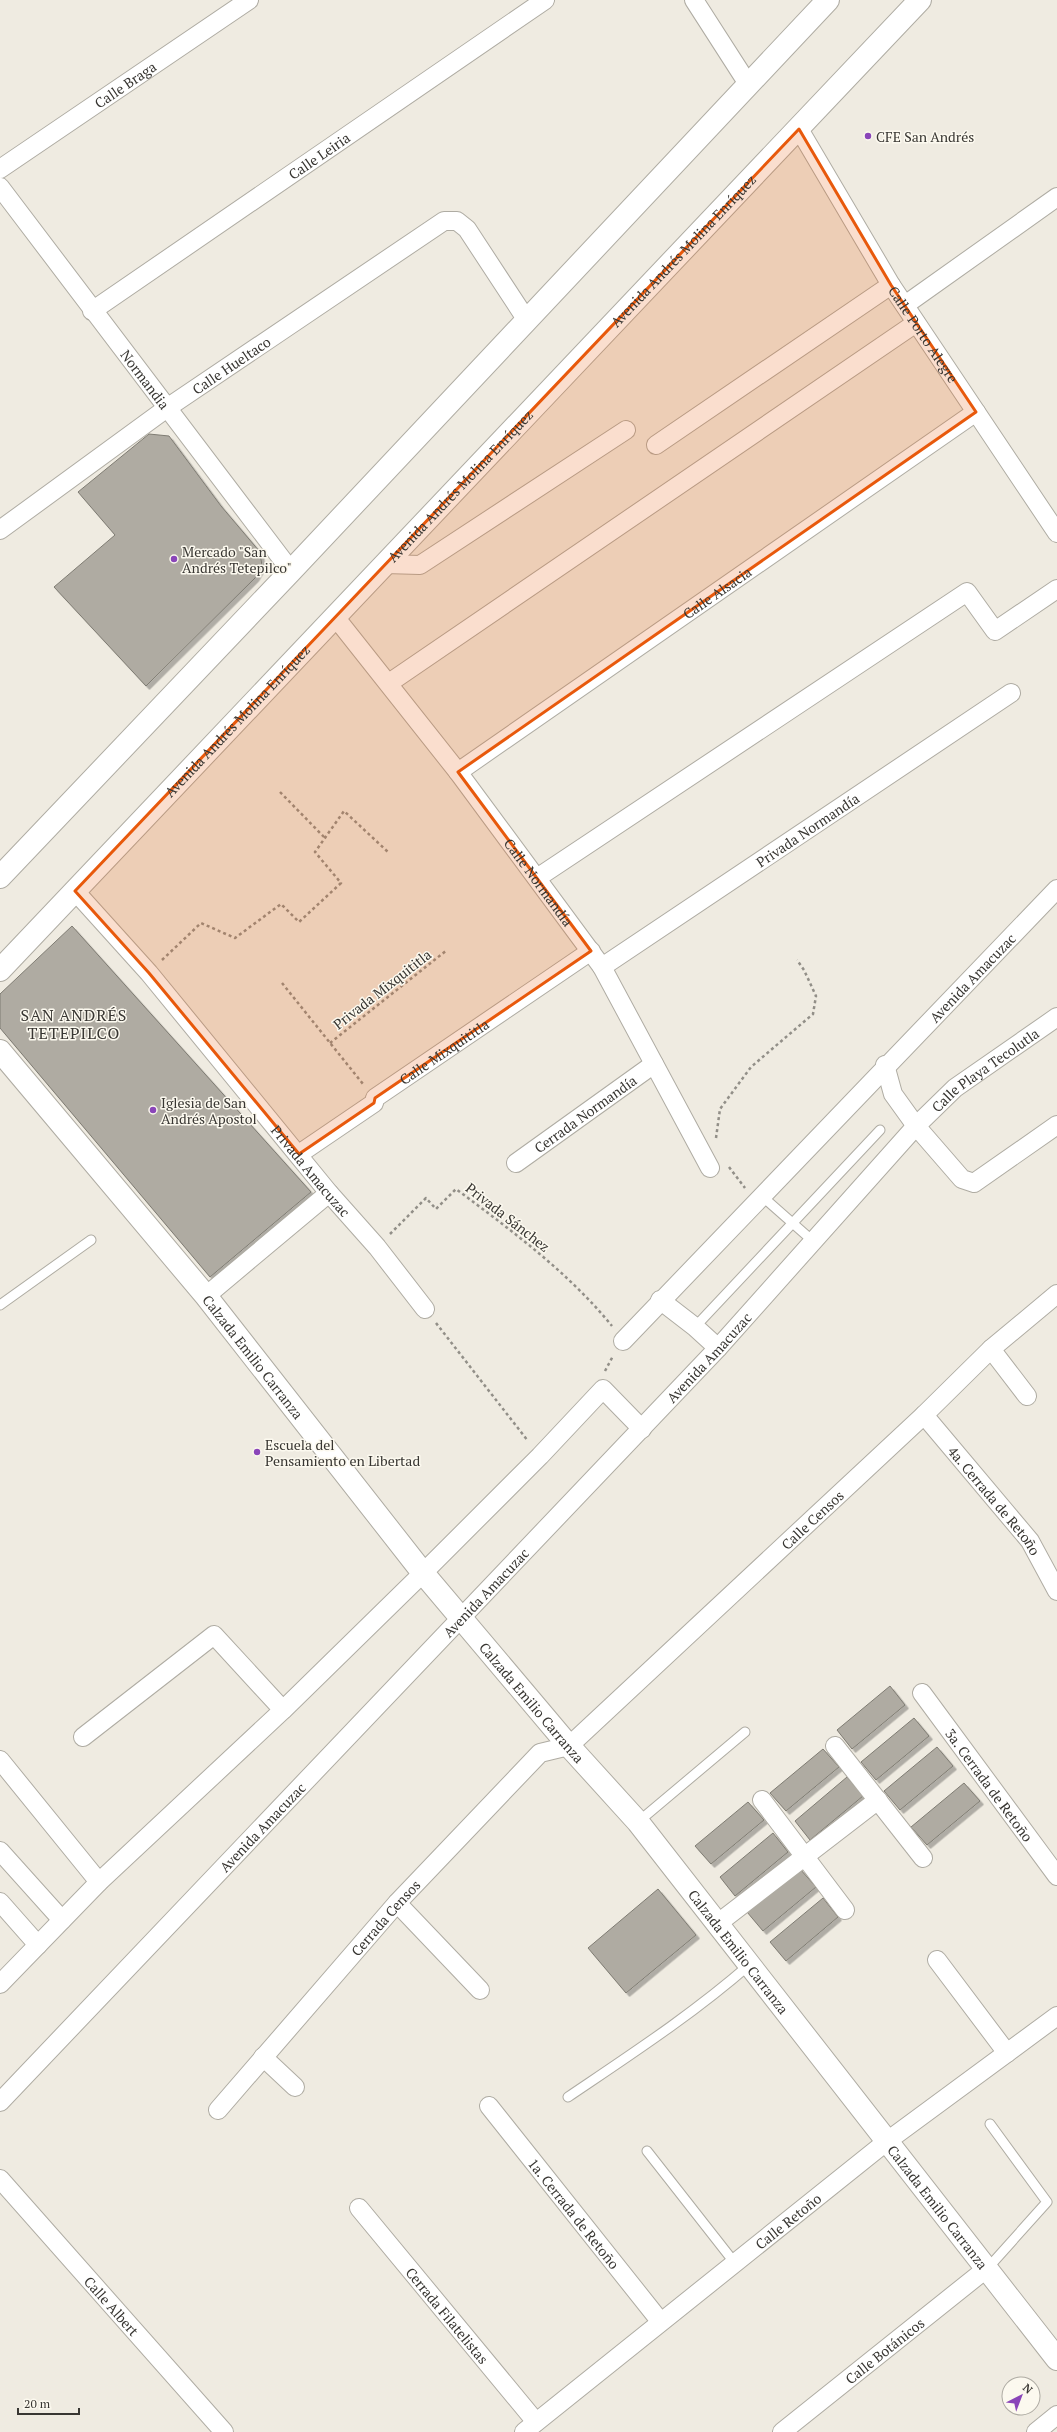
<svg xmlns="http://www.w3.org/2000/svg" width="1057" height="2432" viewBox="0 0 1057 2432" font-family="'PT Serif',serif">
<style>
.building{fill:#afaba2;stroke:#7f7c73;filter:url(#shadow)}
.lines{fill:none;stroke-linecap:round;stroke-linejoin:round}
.lane-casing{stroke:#afaca3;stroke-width:11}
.street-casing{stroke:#afaca3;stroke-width:20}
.secondary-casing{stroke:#afaca3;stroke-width:24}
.primary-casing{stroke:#afaca3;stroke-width:24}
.path{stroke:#928f88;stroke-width:2.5;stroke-dasharray:3 3;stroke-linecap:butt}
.lane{stroke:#fff;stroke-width:9}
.street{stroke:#fff;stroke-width:18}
.secondary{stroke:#fff;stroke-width:22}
.primary{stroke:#fff;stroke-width:22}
.marked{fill:#e8590c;fill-opacity:0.2;stroke:#e8590c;stroke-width:3;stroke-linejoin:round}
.poi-dot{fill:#8a45b9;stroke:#fcf9ef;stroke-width:1.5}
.labels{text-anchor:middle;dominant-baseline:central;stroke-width:3;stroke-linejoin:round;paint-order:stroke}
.street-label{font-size:14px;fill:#383632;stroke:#fcf9ef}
.poi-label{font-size:14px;fill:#383632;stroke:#fcf9ef;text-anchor:start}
.quarter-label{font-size:16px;letter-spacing:1px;fill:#383632;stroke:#fcf9ef}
</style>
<defs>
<filter id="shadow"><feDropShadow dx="3.5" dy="3.5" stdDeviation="0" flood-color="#0004"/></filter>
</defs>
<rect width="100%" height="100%" fill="#efebe1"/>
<path class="building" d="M149,434L169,436L221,506L260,552L262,566L255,578L146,686L54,587L115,535L78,492Z
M72,926L311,1192L210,1277L0,1028V994Z
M890,1686L905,1705L852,1749L837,1730Z
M914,1718L929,1736L876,1780L861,1762Z
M937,1747L953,1766L900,1810L884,1791Z
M823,1749L839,1767L786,1811L770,1793Z
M847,1777L863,1796L810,1840L795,1821Z
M964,1783L980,1801L927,1845L911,1827Z
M748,1802L764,1820L711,1864L695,1846Z
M773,1833L788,1852L735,1896L720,1877Z
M800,1869L816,1887L763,1931L747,1912Z
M658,1889L696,1935L626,1993L588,1948Z
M823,1898L838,1917L786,1961L770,1942Z"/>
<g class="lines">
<g class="lane-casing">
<path id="lane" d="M763,1197L814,1242
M0,1305L91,1240
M695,1327L880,1130
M638,1822L745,1732
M568,2097C630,2055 693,2014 749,1965
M647,2151L734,2262
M987,2269L1047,2202L990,2124"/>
</g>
<g class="street-casing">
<g id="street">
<path d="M694,0L748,84"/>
<path id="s1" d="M799,129L891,285L1057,533"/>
<path id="s2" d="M0,169L249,0"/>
<path id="s3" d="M0,187L291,571"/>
<path d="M905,305L1057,197"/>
<path id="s4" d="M92,311L545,0"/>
<path d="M656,445L891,285"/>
<path id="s5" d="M0,530L167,408L444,221H457L467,229L526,319"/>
<path d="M385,564L420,565L626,430"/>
<path id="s6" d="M336,618L458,772L602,967L710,1168"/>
<path d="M389,683L916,323"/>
<path id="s7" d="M458,772L976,412"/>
<path d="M537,878L967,592L995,631L1057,589"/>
<path id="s8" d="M75,891L149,973L329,1193L377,1247L425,1309"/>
<path id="s9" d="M602,967L1011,693"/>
<path d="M885,1065L893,1094L916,1126L962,1179L974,1183L1057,1125"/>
<path id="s10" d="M299,1154L374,1103L375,1098L591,951"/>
<path id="s11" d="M516,1163L654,1064"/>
<path d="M206,1296L329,1193"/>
<path d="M660,1300L695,1327L718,1348"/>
<path id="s12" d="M623,1341L1057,889"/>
<path d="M991,1349L1027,1396"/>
<path id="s13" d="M924,1415L1030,1541L1057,1591"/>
<path id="s14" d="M922,1693L1057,1876"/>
<path d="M83,1737L214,1635L283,1710"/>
<path d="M835,1746L923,1858"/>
<path d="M0,1760L99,1882"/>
<path d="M762,1800L845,1910"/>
<path d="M0,1851L62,1920"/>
<path d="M0,1902L38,1945"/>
<path d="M397,1903L480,1990"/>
<path d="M717,1924L878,1800"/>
<path d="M937,1960L1007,2053"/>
<path d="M0,1984L99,1882L283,1710L423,1573L540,1456L603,1389L642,1429"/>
<path d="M263,2057L295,2087"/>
<path id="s15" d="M0,2102L718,1348L916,1126L955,1088L1057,1017"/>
<path id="s16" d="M489,2106L660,2321"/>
<path id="s17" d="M218,2110L397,1903L540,1753L569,1746L924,1415L991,1349L1057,1294"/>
<path id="s18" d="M0,2179L224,2432"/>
<path id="s19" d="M359,2208L536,2422"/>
<path id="s20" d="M524,2432L886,2142L1057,2016"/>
<path id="s21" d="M782,2432L986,2269"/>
<path d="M1036,2432L1057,2415"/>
</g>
</g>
<g class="secondary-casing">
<g id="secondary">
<path id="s22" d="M0,1051L206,1296L423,1573L569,1746L638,1822L1057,2359"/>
</g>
</g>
<g class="primary-casing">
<g id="primary">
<path d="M0,877L291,571L828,0"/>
<path id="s23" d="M0,970L920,0"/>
</g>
</g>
<path class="path" d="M280,792L324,837
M162,960L201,923L235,938L281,904L299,922L341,883L315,852L344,811L388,852
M282,983L363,1084
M330,1043L447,950
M716,1138L720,1109L751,1067L813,1014L816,996L804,970L797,960
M729,1167L745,1188
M390,1234L426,1198L436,1209L456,1189C512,1231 568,1272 612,1326
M436,1323L528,1441
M605,1371L613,1356"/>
<use href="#lane" class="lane"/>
<use href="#street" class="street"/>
<use href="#secondary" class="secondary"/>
<use href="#primary" class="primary"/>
</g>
<path class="marked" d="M799,129L891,285L976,412L458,772L591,951L375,1098L374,1103L299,1154L149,973L75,891Z"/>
<g class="poi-dot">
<circle cx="868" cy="136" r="4"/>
<circle cx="174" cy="559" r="4"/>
<circle cx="153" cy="1110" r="4"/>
<circle cx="257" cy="1452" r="4"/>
</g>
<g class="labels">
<g class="street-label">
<text stroke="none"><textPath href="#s2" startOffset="151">Calle Braga</textPath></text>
<text stroke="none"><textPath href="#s4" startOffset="275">Calle Leiria</textPath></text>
<text stroke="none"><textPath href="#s23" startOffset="992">Avenida Andrés Molina Enríquez</textPath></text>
<text stroke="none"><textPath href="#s1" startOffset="240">Calle Porto Alegre</textPath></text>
<text stroke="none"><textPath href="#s5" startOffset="284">Calle Hueltaco</textPath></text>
<text stroke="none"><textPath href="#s3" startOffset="241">Normandia</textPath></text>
<text stroke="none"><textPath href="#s23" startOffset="668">Avenida Andrés Molina Enríquez</textPath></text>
<text stroke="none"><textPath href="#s7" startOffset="315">Calle Alsacia</textPath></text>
<text stroke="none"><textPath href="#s23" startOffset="344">Avenida Andrés Molina Enríquez</textPath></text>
<text stroke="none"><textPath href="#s9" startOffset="247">Privada Normandía</textPath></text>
<text stroke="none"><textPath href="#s6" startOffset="333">Calle Normandía</textPath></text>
<text stroke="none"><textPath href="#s12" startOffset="504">Avenida Amacuzac</textPath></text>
<text transform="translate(382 989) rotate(-38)">Privada Mixquititla</text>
<text stroke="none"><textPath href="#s10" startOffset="179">Calle Mixquititla</textPath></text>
<text stroke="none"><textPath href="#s15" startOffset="1428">Calle Playa Tecolutla</textPath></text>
<text stroke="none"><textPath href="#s11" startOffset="85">Cerrada Normandía</textPath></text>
<text stroke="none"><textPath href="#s8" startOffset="366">Privada Amacuzac</textPath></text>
<text transform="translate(508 1217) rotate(38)">Privada Sánchez</text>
<text stroke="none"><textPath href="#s22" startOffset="397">Calzada Emilio Carranza</textPath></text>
<text stroke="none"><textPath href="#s15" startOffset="1028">Avenida Amacuzac</textPath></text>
<text stroke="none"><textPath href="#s13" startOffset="111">4a. Cerrada de Retoño</textPath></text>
<text stroke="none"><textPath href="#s17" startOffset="843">Calle Censos</textPath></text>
<text stroke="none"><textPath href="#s15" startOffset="704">Avenida Amacuzac</textPath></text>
<text stroke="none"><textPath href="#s22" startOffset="841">Calzada Emilio Carranza</textPath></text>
<text stroke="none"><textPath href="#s14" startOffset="114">3a. Cerrada de Retoño</textPath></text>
<text stroke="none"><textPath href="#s15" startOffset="380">Avenida Amacuzac</textPath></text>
<text stroke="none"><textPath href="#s17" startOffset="255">Cerrada Censos</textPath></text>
<text stroke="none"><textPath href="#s22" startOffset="1165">Calzada Emilio Carranza</textPath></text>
<text stroke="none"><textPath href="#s22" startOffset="1489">Calzada Emilio Carranza</textPath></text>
<text stroke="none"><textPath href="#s16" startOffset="137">1a. Cerrada de Retoño</textPath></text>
<text stroke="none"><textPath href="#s20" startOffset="338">Calle Retoño</textPath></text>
<text stroke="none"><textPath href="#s18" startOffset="169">Calle Albert</textPath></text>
<text stroke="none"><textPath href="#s19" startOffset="139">Cerrada Filatelistas</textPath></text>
<text stroke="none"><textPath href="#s21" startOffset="131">Calle Botánicos</textPath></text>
</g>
<g class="poi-label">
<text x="876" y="136">CFE San Andrés</text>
<text x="182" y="551">Mercado "San<tspan x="182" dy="16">Andrés Tetepilco"</tspan></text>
<text x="161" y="1102">Iglesia de San<tspan x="161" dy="16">Andrés Apostol</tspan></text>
<text x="265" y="1444">Escuela del<tspan x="265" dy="16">Pensamiento en Libertad</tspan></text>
</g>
<g class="quarter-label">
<text x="74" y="1015">SAN ANDRÉS<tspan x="74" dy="18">TETEPILCO</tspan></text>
</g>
</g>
<g transform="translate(1021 2396) rotate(42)"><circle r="19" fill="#fcf9ef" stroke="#aeaba3"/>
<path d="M0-3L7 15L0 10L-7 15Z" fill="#8a45b9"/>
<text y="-6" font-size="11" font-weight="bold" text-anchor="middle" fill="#383632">N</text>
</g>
<path d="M18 2408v6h61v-6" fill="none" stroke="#383632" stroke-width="2"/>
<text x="24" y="2408" font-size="12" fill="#383632" stroke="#fcf9ef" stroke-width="3" paint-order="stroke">20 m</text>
</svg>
